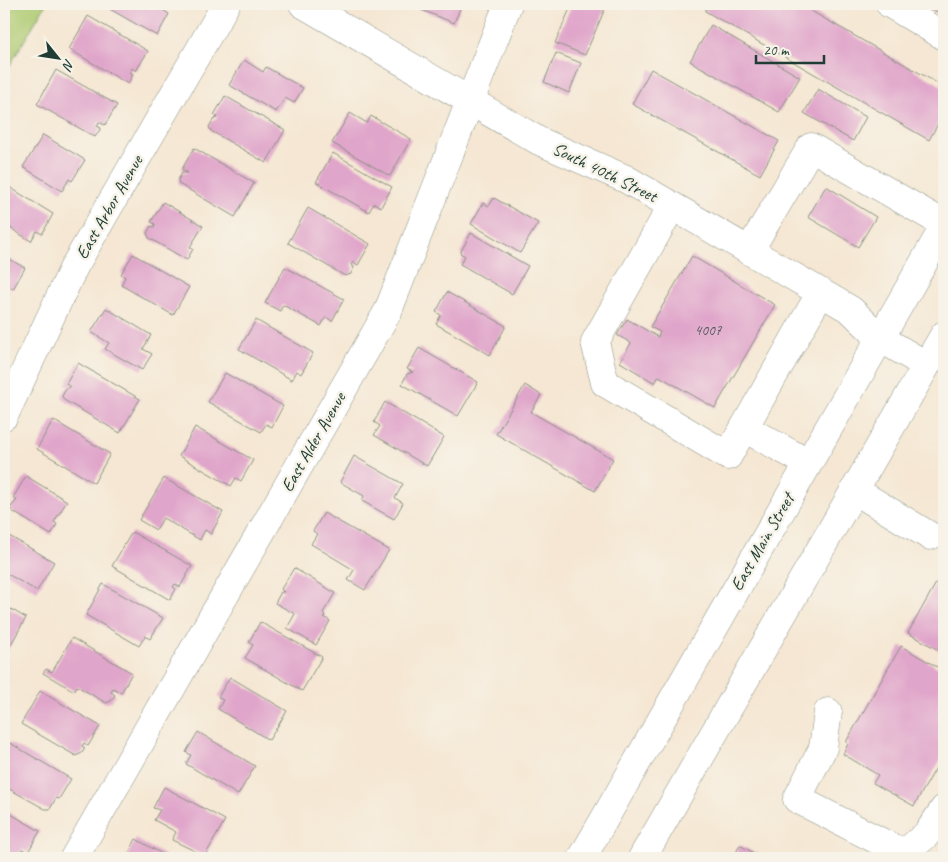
<svg xmlns="http://www.w3.org/2000/svg" width="948" height="862" viewBox="0 0 948 862" font-family="Caveat,sans-serif">
<style>
.green{fill:#adca71;stroke:#668452}
.building{fill:#e0a5ca}
.lines{fill:none;stroke-linecap:round;stroke-linejoin:round}
.minor-casing{stroke:#8a9284;stroke-width:29}
.major-casing{stroke:#8a9284;stroke-width:29}
.minor{stroke:#fff;stroke-width:28}
.major{stroke:#fff;stroke-width:28}
.labels{text-anchor:middle;dominant-baseline:central;stroke-width:5;stroke-linejoin:round;paint-order:stroke}
.number-label{font-size:15px;fill:#4f575a}
.street-label{font-size:18px;fill:#1f3d34;stroke:#f7f3e8}
</style>
<rect width="100%" height="100%" fill="#f7f3e8"/>
<filter id="ink" filterUnits="userSpaceOnUse"><feTurbulence type="fractalNoise" baseFrequency=".02" numOctaves="2"/><feDisplacementMap in="SourceGraphic" scale="10" xChannelSelector="R" yChannelSelector="G"/><feConvolveMatrix kernelMatrix="1 2 1 2 8 2 1 2 1" color-interpolation-filters="sRGB"/></filter>
<filter id="wash" filterUnits="userSpaceOnUse"><feTurbulence type="fractalNoise" baseFrequency=".0096" numOctaves="4" result="noise"/><feDisplacementMap in="SourceGraphic" scale="20" xChannelSelector="R" yChannelSelector="G"/><feGaussianBlur stdDeviation="1.12" result="paint"/><feColorMatrix in="noise" values="0 0 0 0 0 0 0 0 0 0 0 0 0 0 0 0 0 1.4 0 .05"/><feComposite in="paint" operator="in"/></filter>
<g filter="url(#wash)">
<rect width="100%" height="100%" fill="#f5e7d3"/>
<path class="green" d="M4,4H46L4,75Z"/>
<g id="blocks">
<path class="building" d="M101,4H167L163,10L169,14L157,36Z
M407,4H462L454,23Z
M572,4H607L585,55L555,43Z
M709,4H799L944,87V113L929,140L705,11Z
M924,4H944V16Z
M88,16L148,51L136,71L132,68L130,72L133,74L128,84L69,49Z
M711,25L800,77L779,112L690,61Z
M556,53L581,63L569,93L544,82Z
M244,60L263,72L266,67L303,88L294,103L285,98L276,112L229,85Z
M651,69L779,141L760,175L632,104Z
M56,70L117,105L105,125L99,122L97,126L101,128L95,137L37,104Z
M818,89L866,117L853,141L804,113Z
M225,96L285,130L266,163L211,131L209,127L213,120L218,117L214,115Z
M350,113L367,123L371,116L411,139L390,176L332,143Z
M43,135L85,160L72,181L69,179L62,191L23,167Z
M194,148L254,183L235,217L179,184L178,180L182,173H188L182,169Z
M333,153L392,187L381,207L374,203L369,212L316,182Z
M6,185L53,214L42,234L37,231L31,241L4,224V189Z
M826,186L876,217L858,247L808,217Z
M494,198L538,223L520,253L471,224L483,203L489,206Z
M163,202L203,226L190,247L193,249L187,260L149,238L147,233L151,226L154,227L155,224L151,222Z
M308,208L370,244L358,265L353,262L351,265L354,267L351,274L345,276L288,243Z
M471,233L528,266L512,294L460,264L465,256L460,253Z
M133,254L189,287L173,315L121,285L125,277L121,274Z
M4,256L25,268L13,289L8,286L6,290L9,292L4,302Z
M692,256L775,305L715,408L659,376L655,383L620,362L631,343L617,335L627,319L658,337L660,332L650,327Z
M285,267L344,299L332,321L326,317L321,326L283,305L280,311L265,303Z
M447,292L506,326L490,355L436,324L441,315L436,312Z
M106,308L151,335L143,349L152,354L142,370L105,349L109,343L91,332Z
M256,320L313,353L301,374L297,371L292,380L239,349Z
M419,348L478,382L458,416L402,384L407,374L413,372L407,369Z
M78,363L140,399L120,433L64,400L62,396L66,389L70,387L66,384Z
M225,373L283,406L272,427L266,424L261,432L208,402Z
M525,385L541,395L531,412L613,459L595,491L496,434Z
M385,402L444,437L427,466L374,435L380,426L374,422Z
M53,420L110,454L94,483L37,449Z
M195,427L253,460L241,481L236,478L231,486L179,456Z
M354,456L403,484L395,498L403,503L394,519L362,501L364,496L340,482Z
M26,476L67,501L54,522L57,524L51,535L12,511L10,508L17,500L13,498Z
M164,478L223,512L211,534L205,530L200,540L163,518L156,530L139,520Z
M324,513L389,550L365,590L348,580L354,570L311,544L317,534L313,531Z
M132,532L192,566L180,587L175,584L173,587L176,589L170,600L112,566Z
M4,533L54,562L37,591L4,572Z
M294,568L335,593L323,613L325,615L324,617L330,621L316,645L287,628L295,614L275,603L281,592H284L281,589Z
M944,569V653L908,633Z
M103,584L163,618L150,639L145,636L139,646L86,615Z
M4,605L26,618L7,651L4,649Z
M260,622L322,657L302,691L245,658L253,645L249,642Z
M72,638L132,673L121,693L113,688L111,692L115,695L111,701L106,703L77,686L74,691L43,673L46,669L52,672Z
M901,646L944,671V754L914,806L873,783L878,775L843,754L848,744L846,742Z
M230,677L287,711L269,740L218,709L223,700L218,697Z
M40,691L100,726L88,746L84,743L82,746L85,748L82,753L76,756L21,724Z
M198,732L255,766L238,795L186,764L191,755L186,752Z
M10,743L71,779L59,799L56,798L50,809H45L4,786V753Z
M164,787L225,820L205,856L172,840L176,832L154,820L160,810L153,808Z
M4,810L40,831L28,852L22,849L17,857L4,850Z
M136,839L169,858H126Z
M740,845L763,858H733Z"/>
</g>
</g>
<g filter="url(#ink)">
<use href="#blocks" fill-opacity="0" stroke="#8a9284" stroke-width="1"/>
<g class="lines">
<g class="minor-casing">
<path id="minor" d="M303,4L539,141L626,179L851,310L880,338L926,365
M890,4L944,36
M672,206L595,342L605,383L728,456L821,292
M749,251L811,147L944,224
M4,416L74,267L226,4
M744,428L808,463
M854,490L930,536
M828,712L823,748L797,799L893,848L906,852L927,834L944,809
M74,858L388,311L508,4"/>
</g>
<g class="major-casing">
<path id="major" d="M582,858L944,227
M642,858L944,335"/>
</g>
<use href="#minor" class="minor"/>
<use href="#major" class="major"/>
</g>
</g>
<g class="labels">
<g class="number-label">
<text x="708" y="330">4007</text>
</g>
<g class="street-label">
<text transform="translate(605 172) rotate(26)">South 40th Street</text>
<text transform="translate(109 207) rotate(-60)">East Arbor Avenue</text>
<text transform="translate(313 442) rotate(-60)">East Alder Avenue</text>
<text transform="translate(762 542) rotate(-60)">East Main Street</text>
</g>
</g>
<rect width="948" height="862" fill="none" stroke="#f7f3e8" stroke-width="20"/>
<g transform="translate(58 58) rotate(120)" stroke="#f7f3e8" stroke-width="4" paint-order="stroke">
<path d="M0-4L9 19L0 12L-9 19Z" fill="#1f3d34"/>
<text y="-8" font-size="14" font-weight="bold" text-anchor="middle" fill="#1f3d34">N</text>
</g>
<path d="M756 55v8h68v-8" fill="none" stroke="#1f3d34" stroke-width="2.5"/>
<text x="763" y="55" font-size="15" fill="#1f3d34" stroke="#f7f3e8" stroke-width="4" paint-order="stroke">20 m</text>
</svg>
